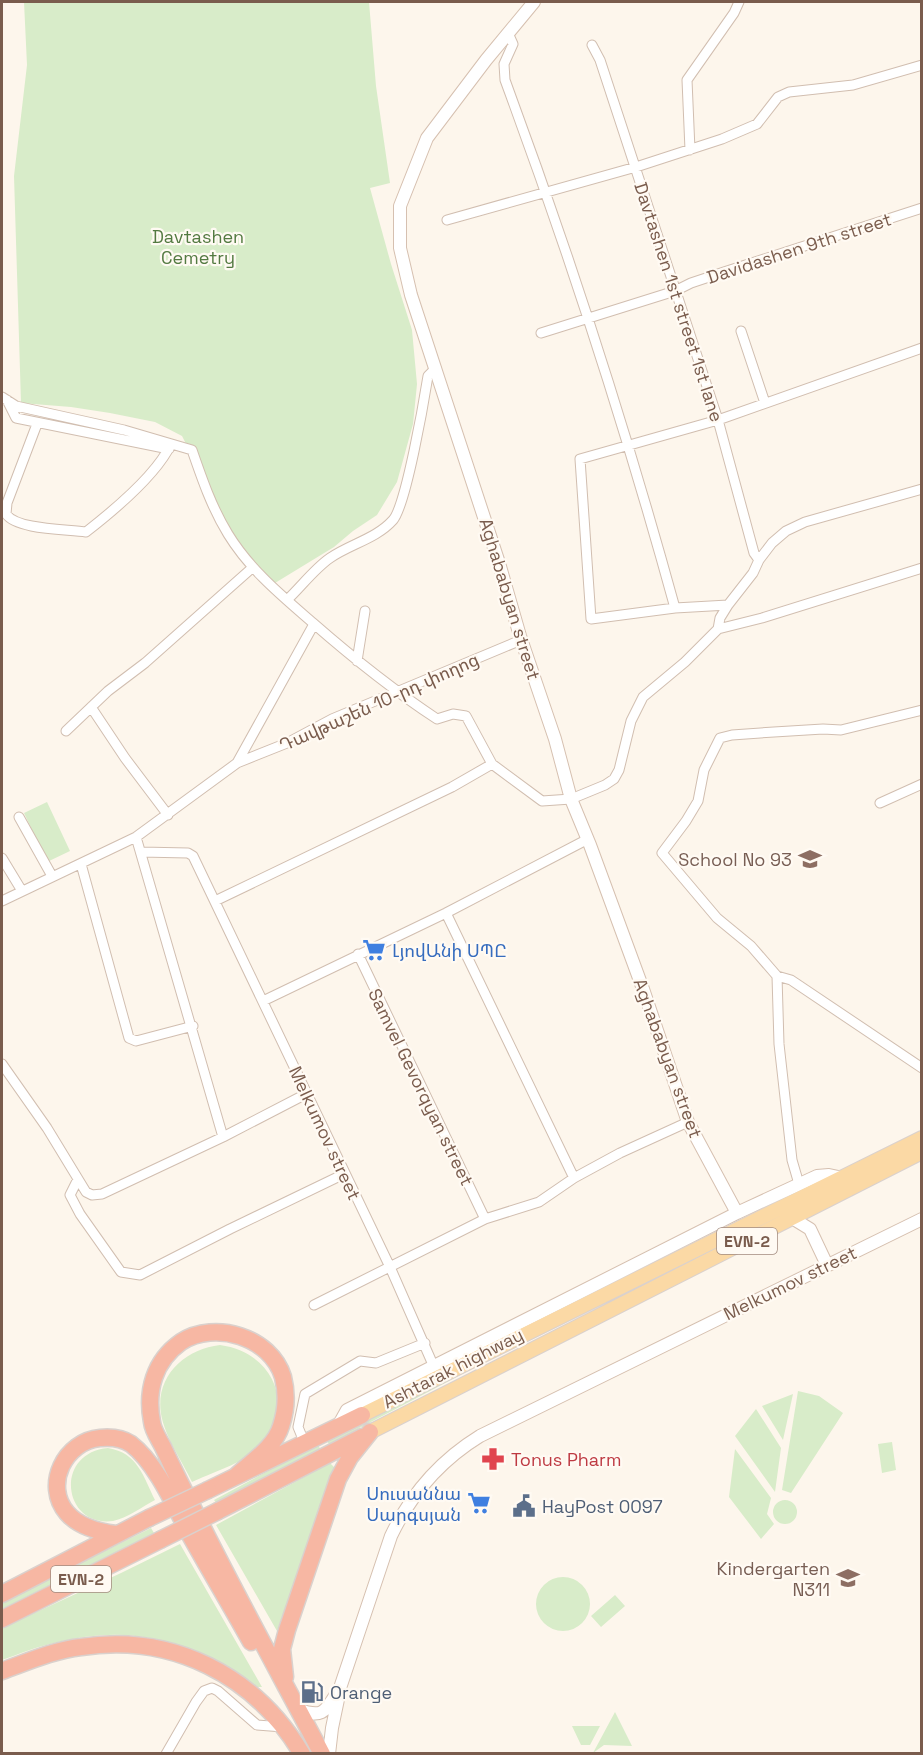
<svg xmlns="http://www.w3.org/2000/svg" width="923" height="1755" viewBox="0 0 923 1755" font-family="'Space Grotesk','Noto Sans Armenian',sans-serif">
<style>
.green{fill:#d8ecc9}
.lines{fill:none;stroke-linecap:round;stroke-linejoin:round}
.street-casing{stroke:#d1beb0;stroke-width:11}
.secondary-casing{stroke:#d6c0b0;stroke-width:14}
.primary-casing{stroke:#dad1cd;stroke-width:16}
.highway-casing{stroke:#dad1cd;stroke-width:19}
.street{stroke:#fff;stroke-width:9}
.secondary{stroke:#fff;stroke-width:12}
.primary{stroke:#fbd9a5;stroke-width:14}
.highway{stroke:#f7b7a3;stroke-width:16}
.highway-bridge-casing{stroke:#dad1cd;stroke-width:19;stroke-linecap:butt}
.highway-bridge{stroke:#f7b7a3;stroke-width:16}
.labels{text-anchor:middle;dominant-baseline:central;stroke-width:4.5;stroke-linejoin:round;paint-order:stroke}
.shield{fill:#fffaf3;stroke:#a28b7f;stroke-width:1.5}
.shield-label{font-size:16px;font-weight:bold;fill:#7a5c4d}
.park-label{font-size:18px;fill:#537a41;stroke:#fffaf3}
.street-label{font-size:18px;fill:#7a5c4d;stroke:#fffaf3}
.education-label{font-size:18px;fill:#785e54;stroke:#fffaf3;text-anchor:end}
.shop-label{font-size:18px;fill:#366cbe;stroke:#fffaf3;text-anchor:start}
.health-label{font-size:18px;fill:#be3a42;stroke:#fffaf3;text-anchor:start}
.service-label{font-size:18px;fill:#4e5e75;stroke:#fffaf3;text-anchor:start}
</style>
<rect width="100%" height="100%" fill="#fdf6ec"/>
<path class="green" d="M24,2H369L376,86L390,183L370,188L391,264L412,330L417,384L413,424L397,482L377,515L353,531L334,547L275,583L241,553L182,436L155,422L110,413L71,407L21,403L14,176L27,65Z
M47,802L70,851L47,862L24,813Z
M554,1326L329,1444L326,1440Z
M220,1345C279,1353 299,1417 252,1454C238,1464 209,1474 192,1482C182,1461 165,1437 161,1414C155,1376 185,1349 220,1345Z
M798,1391L819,1396L843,1413L791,1493L782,1490Z
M793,1394L783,1440L762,1406Z
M756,1409L781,1448L775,1492L735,1436Z
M892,1442L896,1470L882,1473L878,1444Z
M318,1444L320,1449L217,1504L214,1500Z
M108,1448C138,1453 143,1476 155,1500C142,1507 127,1518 113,1521C63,1528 53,1453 108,1448Z
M735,1449L771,1498L767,1514L774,1524L761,1539L729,1497Z
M330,1463L335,1468L277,1631L216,1525Z
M773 1512a12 12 0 1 1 24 0a12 12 0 1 1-24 0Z
M151,1528L154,1533L2,1609V1602Z
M180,1544L262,1687H257C189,1642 136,1622 54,1643C36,1647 19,1654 2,1660V1628L121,1573Z
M536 1604a27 27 0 1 1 54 0a27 27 0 1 1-54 0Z
M615,1595L625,1606L601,1627L591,1616Z
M615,1712L632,1746L604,1745L593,1753Z
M572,1726H600L590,1745H581Z"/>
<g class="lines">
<g class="street-casing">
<path id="street" d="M508,33L513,44L504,64L505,80C569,253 626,430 675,608L728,605
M592,45L600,60L718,420L754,553L759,560
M690,150L687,80L734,13L739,2
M447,220L636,167L722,139L757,124L778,97L789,92L853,85L922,65
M741,331L765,403
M541,333L675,291L691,283L724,272L922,208
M2,397L16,406L124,430L192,450C202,479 212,508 228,534C250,570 282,596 313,623C353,658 393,690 437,719L453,714L466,716L492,764L542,801L571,799L605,785L614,779L619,770L631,721L643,697L685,662L718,629L720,618L728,605L753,573L759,560L772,543L786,531L805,522L922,489
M7,400L16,418L169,449
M37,424L7,503L6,514C17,530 67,529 86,532C113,511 157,474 171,444
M287,600C301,587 314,569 330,558C350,544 376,539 393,520C406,505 424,401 428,376L436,368
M675,608L591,619L580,459L718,420L922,348
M718,629L762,618L922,568
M357,661L365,611
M91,707L125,758L168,815
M66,731L108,691L145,663L252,568
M237,763L287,743L332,719L521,640
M880,803L922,784
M19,817L52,876
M136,837L223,1137
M141,852L188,853L193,856L390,1267L434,1367
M2,858L22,891
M81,864L129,1038L136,1041L193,1026
M2,901L136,837L237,763L314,624
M215,901L452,787L492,764
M446,913L574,1178
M358,954L485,1219
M777,976L791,980L922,1068
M263,1001L446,913L588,839
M2,1064L47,1128L86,1192L92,1195L102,1194L223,1137L306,1094
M78,1179L70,1195L80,1214L121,1272L140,1275L230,1229L344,1174
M799,1184L792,1160L779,1044L777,976L751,946L717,918L662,853L686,821L698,801L704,770L720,738L732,735L774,732L823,729L841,730L922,710
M314,1305L485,1219L539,1202L574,1178L620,1153L688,1122
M305,1444L298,1427L305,1394L360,1361L376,1363L425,1343
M166,1754L196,1702L204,1691L212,1688L218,1691L257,1725L283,1727"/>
</g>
<g class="secondary-casing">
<path id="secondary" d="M534,2L486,60L427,138L400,206V248L411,295L499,563L520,636L555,739L571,799L590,845L643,989L688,1122L737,1213
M792,1218L810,1229L827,1265
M337,1428L347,1410L737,1213L817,1176L829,1175L843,1178
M298,1710C322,1717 324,1714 336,1694
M329,1754L332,1728L341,1685L391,1536C411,1494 441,1460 480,1436L922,1219"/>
</g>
<g class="primary-casing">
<path id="primary" d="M362,1415L922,1138
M370,1432L922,1152"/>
</g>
<g class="highway-casing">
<path id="highway" d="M236,1476C251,1462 275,1447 281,1426C286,1411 287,1393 283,1377C271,1337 215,1320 181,1342C154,1361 146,1391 152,1422C153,1431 159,1439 163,1447C172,1466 181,1485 191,1504C232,1588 278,1671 322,1754
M208,1490L362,1415
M218,1511L362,1437
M116,1534C100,1532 79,1527 67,1513C43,1485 65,1441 100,1438C110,1437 122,1438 131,1444C157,1464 175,1507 190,1535C210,1571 231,1606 251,1642
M2,1594L149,1518
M2,1619L160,1540
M2,1671C27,1662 54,1650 81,1647C172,1633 255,1675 302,1754
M285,1677L282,1649L287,1630L338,1479L350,1457L370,1432"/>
</g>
<use href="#street" class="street"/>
<use href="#secondary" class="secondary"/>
<use href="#primary" class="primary"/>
<use href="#highway" class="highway"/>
<g class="highway-bridge-casing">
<path id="highway-bridge" d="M149,1518L208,1490
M160,1540L218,1511"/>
</g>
<use href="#highway-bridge" class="highway-bridge"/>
</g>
<defs>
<g id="school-bare" transform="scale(1.8)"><path d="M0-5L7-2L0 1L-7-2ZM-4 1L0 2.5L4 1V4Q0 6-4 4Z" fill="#8d6e63" stroke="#fffaf3" stroke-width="2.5" paint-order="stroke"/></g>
<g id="supermarket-bare" transform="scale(1.8)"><path d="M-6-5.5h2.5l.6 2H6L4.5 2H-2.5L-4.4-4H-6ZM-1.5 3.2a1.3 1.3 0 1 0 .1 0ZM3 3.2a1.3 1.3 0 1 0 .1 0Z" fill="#3f7fe0" stroke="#fffaf3" stroke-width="2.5" paint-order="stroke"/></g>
<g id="pharmacy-bare" transform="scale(1.8)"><path d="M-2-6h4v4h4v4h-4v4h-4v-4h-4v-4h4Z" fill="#e0444e" stroke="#fffaf3" stroke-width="2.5" paint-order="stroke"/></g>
<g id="civic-bare" transform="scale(1.8)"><path d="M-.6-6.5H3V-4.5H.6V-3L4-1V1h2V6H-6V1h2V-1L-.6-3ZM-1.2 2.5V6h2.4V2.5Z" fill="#5c6f8a" stroke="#fffaf3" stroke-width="2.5" paint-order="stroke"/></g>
<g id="fuel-bare" transform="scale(1.8)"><path d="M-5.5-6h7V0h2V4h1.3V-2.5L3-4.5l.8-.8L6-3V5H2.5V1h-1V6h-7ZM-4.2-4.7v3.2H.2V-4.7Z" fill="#5c6f8a" stroke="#fffaf3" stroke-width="2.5" paint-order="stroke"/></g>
</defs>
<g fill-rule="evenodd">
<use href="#school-bare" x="810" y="859"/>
<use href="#supermarket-bare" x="374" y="950"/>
<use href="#pharmacy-bare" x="493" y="1459"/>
<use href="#supermarket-bare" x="479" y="1503"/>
<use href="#civic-bare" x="524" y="1506"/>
<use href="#school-bare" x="848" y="1578"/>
<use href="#fuel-bare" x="312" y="1692"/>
</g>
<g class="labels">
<g class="shield">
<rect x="717" y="1228" width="60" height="26" rx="4.5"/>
<rect x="51" y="1566" width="60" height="26" rx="4.5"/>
</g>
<g class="shield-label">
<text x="747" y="1241">EVN-2</text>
<text x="81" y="1579">EVN-2</text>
</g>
<g class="park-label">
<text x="198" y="236">Davtashen<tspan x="198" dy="21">Cemetry</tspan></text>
</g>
<g class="street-label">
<text transform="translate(799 248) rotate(-18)">Davidashen 9th street</text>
<text transform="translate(679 302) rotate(72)">Davtashen 1st street 1st lane</text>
<text transform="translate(510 599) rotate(73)">Aghababyan street</text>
<text transform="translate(379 702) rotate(-24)">Դավթաշեն 10-րդ փողոց</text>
<text transform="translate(668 1058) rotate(70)">Aghababyan street</text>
<text transform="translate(421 1087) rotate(64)">Samvel Gevorqyan street</text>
<text transform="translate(325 1133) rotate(65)">Melkumov street</text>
<text transform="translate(790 1283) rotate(-26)">Melkumov street</text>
<text transform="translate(453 1368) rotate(-27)">Ashtarak highway</text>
</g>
<g class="education-label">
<text x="792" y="859">School No 93</text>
<text x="830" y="1568">Kindergarten<tspan x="830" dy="21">N311</tspan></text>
</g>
<g class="shop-label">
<text x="392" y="950">ԼյովԱնի ՍՊԸ</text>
<text x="461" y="1493" text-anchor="end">Սուսաննա<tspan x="461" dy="21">Սարգսյան</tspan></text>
</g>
<g class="health-label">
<text x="511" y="1459">Tonus Pharm</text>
</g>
<g class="service-label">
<text x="542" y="1506">HayPost 0097</text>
<text x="330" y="1692">Orange</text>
</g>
</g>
<rect width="923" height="1755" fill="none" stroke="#7a5c4d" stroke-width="6"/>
</svg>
